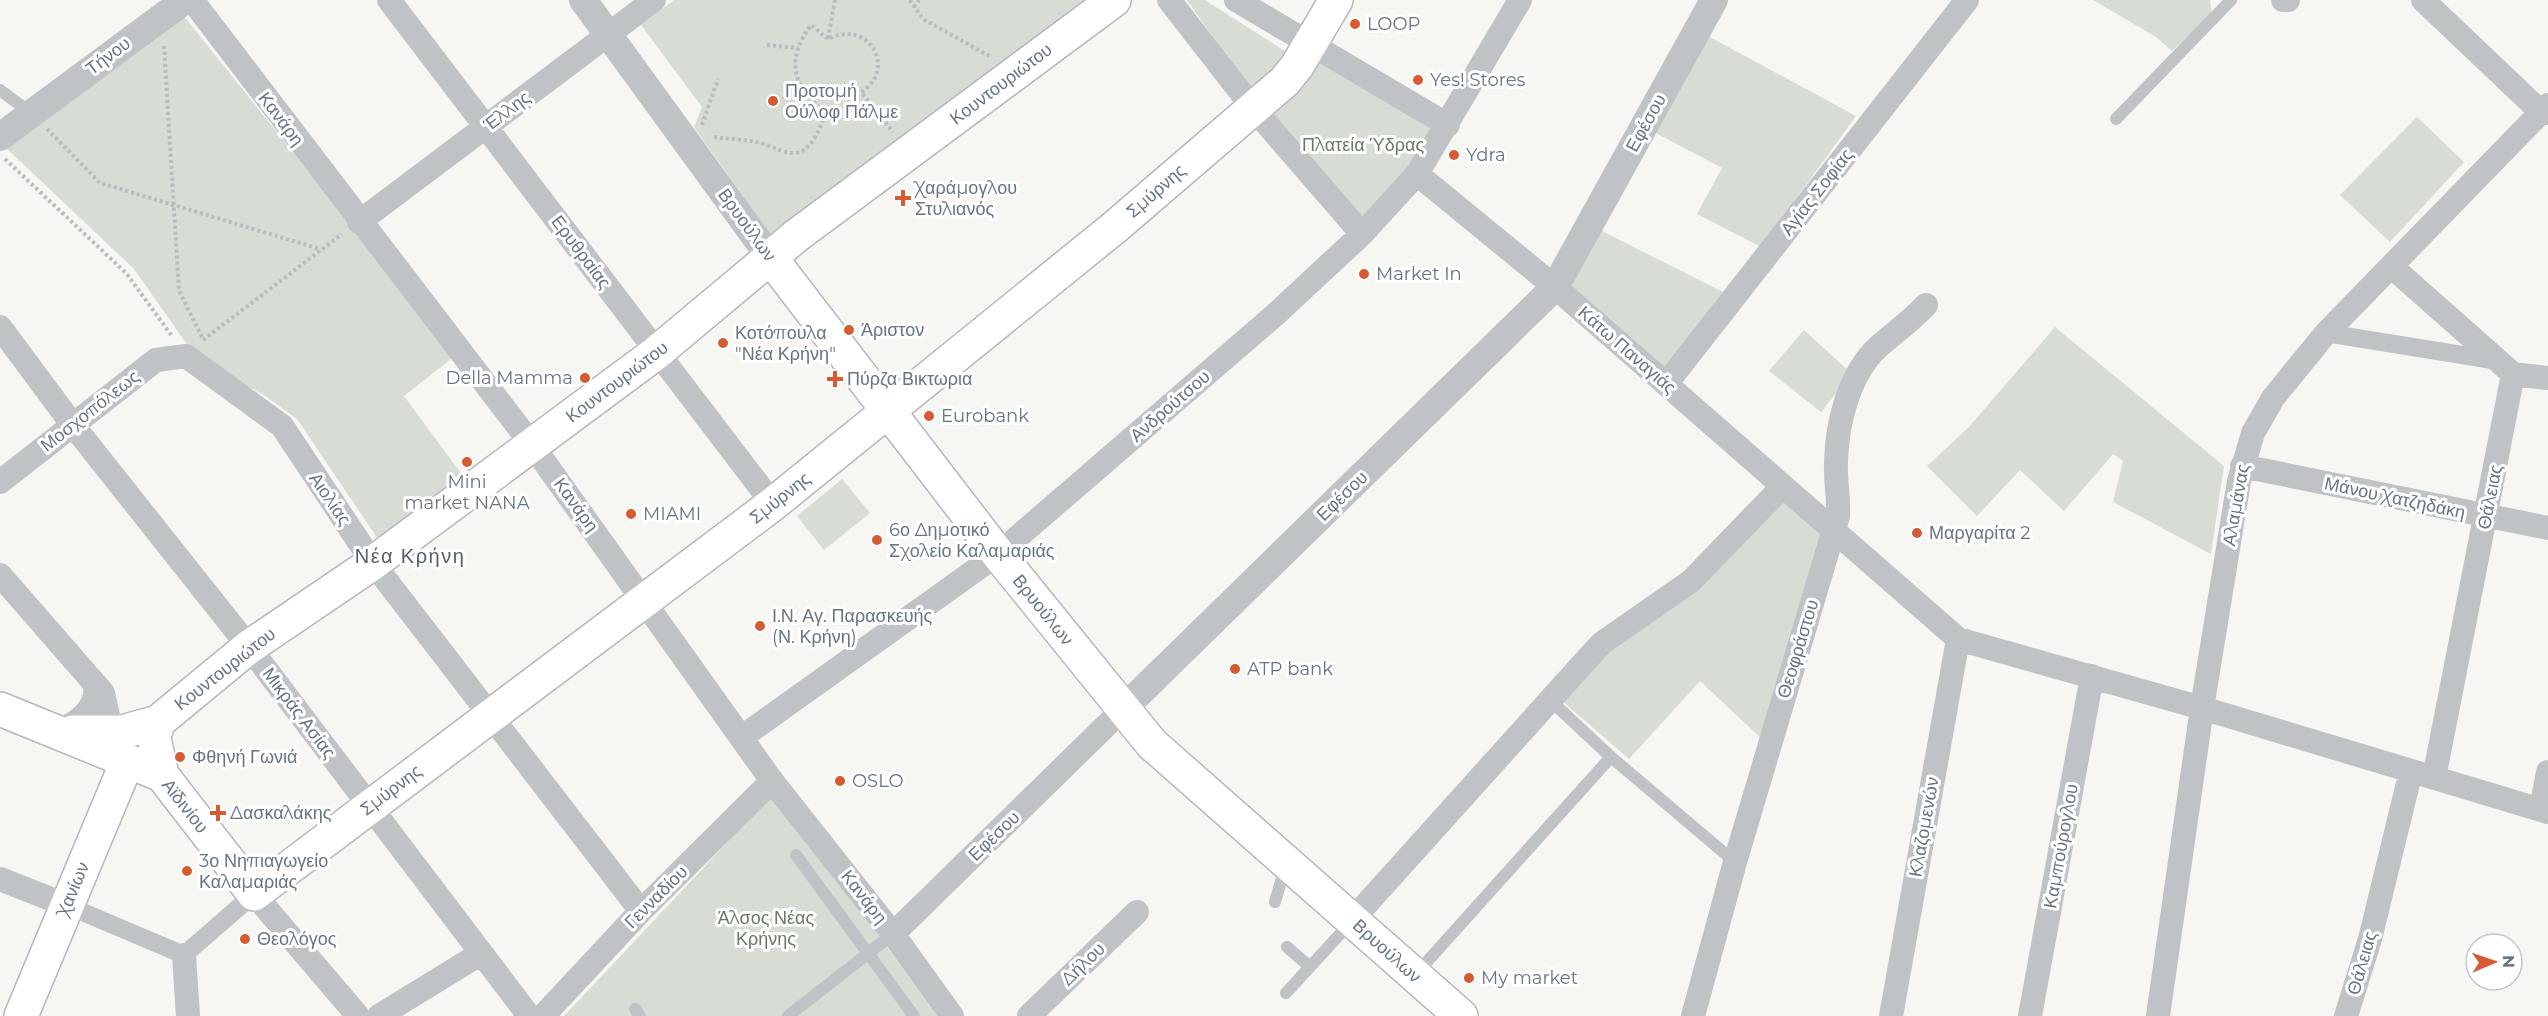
<svg xmlns="http://www.w3.org/2000/svg" width="2548" height="1016" viewBox="0 0 2548 1016" font-family="Montserrat,sans-serif">
<style>
.green{fill:#d7dcd4}
.lines{fill:none;stroke-linecap:round;stroke-linejoin:round}
.secondary-casing{stroke:#b4b8bc;stroke-width:36}
.path{stroke:#b9bcbe;stroke-width:4;stroke-dasharray:3 3;stroke-linecap:butt}
.service{stroke:#bfc3c6;stroke-width:12}
.pedestrian{stroke:#bfc3c6;stroke-width:18}
.minor{stroke:#bfc3c6;stroke-width:24}
.tertiary{stroke:#bfc3c6;stroke-width:28}
.secondary{stroke:#fff;stroke-width:33}
.poi-dot{fill:#d65b32;stroke:#fff;stroke-width:2}
.labels{text-anchor:middle;dominant-baseline:central;stroke-width:6;stroke-linejoin:round;paint-order:stroke}
.poi-label{font-size:18px;fill:#677581;stroke:#fff;text-anchor:start}
.street-label{font-size:18px;fill:#677581;stroke:#fff}
.park-label{font-size:18px;fill:#697965;stroke:#fff}
.neighbourhood-label{font-size:20px;letter-spacing:1.5px;fill:#545e67;stroke:#fff}
</style>
<rect width="100%" height="100%" fill="#f6f6f3"/>
<path class="green" d="M674,0H1101L772,237L694,127L702,107L641,25Z
M1187,0H1205L1288,53L1254,95Z
M2093,0H2210L2212,13L2172,51L2156,37Z
M183,15L456,355L404,396L468,483L382,545L297,419L264,395L222,373L186,343L134,269L3,145Z
M1708,36L1856,116L1761,247L1697,214L1722,168L1652,131Z
M1321,57L1435,128L1415,161L1360,223L1268,113C1290,97 1308,81 1321,57Z
M2417,117L2464,162L2390,242L2340,195Z
M1598,229L1723,292L1666,369L1566,284Z
M2055,327L2224,466L2211,554L2113,502L2123,461L2113,454L2064,511L2020,470L1977,516L1927,466L1969,427Z
M1804,330L1852,374L1821,412L1769,371Z
M842,479L870,513L824,550L797,516Z
M1784,493L1826,534L1762,739L1700,681L1629,759L1561,700L1607,650Z
M772,795L845,889L937,1016H564Z"/>
<g class="lines">
<g class="secondary-casing">
<path id="secondary" d="M770,257L998,554L1152,744L1461,1016
M0,709L162,775L254,894L773,504L1115,227L1285,81L1297,66L1336,0
M73,732H122L158,722
M162,775L154,738L158,722L249,647L373,563L656,353L796,236L1114,0
M21,1016L127,762"/>
</g>
<path class="path" d="M835,0L828,39C869,18 898,70 861,92L893,132
M910,0L923,19L991,57
M914,7L919,0
M767,45L798,48
M164,46L179,291L203,339
M783,99L801,89
M702,125L718,79
M47,129L100,183L320,249
M714,137C728,139 742,139 756,142C768,144 780,152 792,153C811,155 821,126 826,112C791,88 786,59 811,25L828,39
M5,159L126,273L172,336
M203,340L342,234"/>
<path class="service" d="M0,90L31,113
M2116,119L2231,0
M1611,757L1735,862
M796,855L914,1016
M1275,902L1282,878L1290,869
M1287,947L1310,967
M1415,975L1611,757L1550,700
M1286,993L1352,921
M635,1009L640,1016
M788,1016L893,934"/>
<path class="pedestrian" d="M2326,333L2499,361
M66,905L184,955L254,894"/>
<path class="minor" d="M192,0L533,446L772,781L893,934L952,1016
M389,0L773,504
M1169,0L1253,108L1362,234
M1236,0L1448,125
M2283,0H2288
M2423,0L2541,112L2548,113
M1417,174L1555,287L1958,639L2202,708L2548,812
M359,222L654,0
M2392,267L2513,374L2434,778
M0,327L72,424L249,647L529,1016
M2513,374L2548,378
M1666,384L1967,0
M2242,466L2548,528
M0,482L156,360L186,356L282,426L373,563L641,911
M0,575L103,693L115,748
M56,731C76,725 99,708 95,684
M742,737L998,554L1276,314L1362,234L1417,174L1520,0
M2541,810L2548,772
M0,879L66,905
M254,894L358,1016
M1352,920L1588,658L1602,643L1691,581L1783,486
M893,934L1123,709
M184,955L188,1016
M379,1016L480,954
M543,1016L641,911L772,781
M1029,1016L1137,912
M1693,1016L1735,862L1838,516C1839,498 1835,480 1836,461C1837,423 1849,374 1878,347C1894,333 1911,321 1926,305
M1891,1016L1958,639
M2030,1016L2092,676
M2158,1016L2202,708L2239,481L2253,433L2273,398L2326,333L2548,105
M2346,1016L2370,939L2411,771"/>
<path class="tertiary" d="M583,0L770,257
M0,137L185,0
M1123,709L1555,287L1714,0"/>
<use href="#secondary" class="secondary"/>
</g>
<g class="poi-dot">
<circle cx="1355" cy="24" r="6"/>
<circle cx="1418" cy="80" r="6"/>
<circle cx="773" cy="101" r="6"/>
<circle cx="1454" cy="155" r="6"/>
<path d="M900 189h6v6h6v6h-6v6h-6v-6h-6v-6h6z"/>
<circle cx="1364" cy="274" r="6"/>
<circle cx="849" cy="330" r="6"/>
<circle cx="723" cy="343" r="6"/>
<circle cx="585" cy="378" r="6"/>
<path d="M832 370h6v6h6v6h-6v6h-6v-6h-6v-6h6z"/>
<circle cx="929" cy="416" r="6"/>
<circle cx="467" cy="462" r="6"/>
<circle cx="631" cy="514" r="6"/>
<circle cx="1917" cy="533" r="6"/>
<circle cx="877" cy="540" r="6"/>
<circle cx="760" cy="626" r="6"/>
<circle cx="1235" cy="669" r="6"/>
<circle cx="180" cy="757" r="6"/>
<circle cx="840" cy="781" r="6"/>
<path d="M215 804h6v6h6v6h-6v6h-6v-6h-6v-6h6z"/>
<circle cx="187" cy="871" r="6"/>
<circle cx="245" cy="939" r="6"/>
<circle cx="1469" cy="978" r="6"/>
</g>
<g class="labels">
<g class="poi-label">
<text x="1367" y="24">LOOP</text>
<text x="1430" y="80">Yes! Stores</text>
<text x="785" y="91">Προτομή<tspan x="785" dy="21">Ούλοφ Πάλμε</tspan></text>
<text x="1466" y="155">Ydra</text>
<text x="915" y="188">Χαράμογλου<tspan x="915" dy="21">Στυλιανός</tspan></text>
<text x="1376" y="274">Market In</text>
<text x="861" y="330">Άριστον</text>
<text x="735" y="333">Κοτόπουλα<tspan x="735" dy="21">"Νέα Κρήνη"</tspan></text>
<text x="573" y="378" text-anchor="end">Della Mamma</text>
<text x="847" y="379">Πύρζα Βικτωρια</text>
<text x="941" y="416">Eurobank</text>
<text x="467" y="482" text-anchor="middle">Mini<tspan x="467" dy="21">market NANA</tspan></text>
<text x="643" y="514">MIAMI</text>
<text x="889" y="530">6ο Δημοτικό<tspan x="889" dy="21">Σχολείο Καλαμαριάς</tspan></text>
<text x="1929" y="533">Μαργαρίτα 2</text>
<text x="772" y="616">Ι.Ν. Αγ. Παρασκευής<tspan x="772" dy="21">(Ν. Κρήνη)</tspan></text>
<text x="1247" y="669">ATP bank</text>
<text x="192" y="757">Φθηνή Γωνιά</text>
<text x="852" y="781">OSLO</text>
<text x="230" y="813">Δασκαλάκης</text>
<text x="199" y="861">3ο Νηπιαγωγείο<tspan x="199" dy="21">Καλαμαριάς</tspan></text>
<text x="257" y="939">Θεολόγος</text>
<text x="1481" y="978">My market</text>
</g>
<g class="street-label">
<text transform="translate(108 56) rotate(-37)">Τήνου</text>
<text transform="translate(1001 84) rotate(-37)">Κουντουριώτου</text>
<text transform="translate(507 111) rotate(-37)">Έλλης</text>
<text transform="translate(281 119) rotate(53)">Κανάρη</text>
<text transform="translate(1646 123) rotate(-61)">Εφέσου</text>
<text transform="translate(1156 191) rotate(-41)">Σμύρνης</text>
<text transform="translate(1817 192) rotate(-52)">Αγίας Σοφίας</text>
<text transform="translate(747 225) rotate(54)">Βρυούλων</text>
<text transform="translate(581 252) rotate(53)">Ερυθραίας</text>
<text transform="translate(1627 350) rotate(41)">Κάτω Παναγιάς</text>
<text transform="translate(617 382) rotate(-37)">Κουντουριώτου</text>
<text transform="translate(1170 406) rotate(-41)">Ανδρούτσου</text>
<text transform="translate(90 411) rotate(-38)">Μοσχοπόλεως</text>
<text transform="translate(1342 496) rotate(-44)">Εφέσου</text>
<text transform="translate(2490 497) rotate(-79)">Θάλειας</text>
<text transform="translate(780 498) rotate(-38)">Σμύρνης</text>
<text transform="translate(2395 498) rotate(12)">Μάνου Χατζηδάκη</text>
<text transform="translate(330 499) rotate(56)">Αιολίας</text>
<text transform="translate(576 505) rotate(54)">Κανάρη</text>
<text transform="translate(2236 505) rotate(-80)">Αλαμάνας</text>
<text transform="translate(1043 610) rotate(51)">Βρυούλων</text>
<text transform="translate(1798 649) rotate(-73)">Θεοφράστου</text>
<text transform="translate(225 669) rotate(-38)">Κουντουριώτου</text>
<text transform="translate(299 713) rotate(53)">Μικράς Ασίας</text>
<text transform="translate(391 790) rotate(-37)">Σμύρνης</text>
<text transform="translate(185 806) rotate(52)">Αϊδινίου</text>
<text transform="translate(1924 827) rotate(-80)">Κλαζομενών</text>
<text transform="translate(994 836) rotate(-44)">Εφέσου</text>
<text transform="translate(2061 846) rotate(-80)">Καμπούρογλου</text>
<text transform="translate(73 889) rotate(-67)">Χανίων</text>
<text transform="translate(656 897) rotate(-45)">Γενναδίου</text>
<text transform="translate(864 897) rotate(52)">Κανάρη</text>
<text transform="translate(1387 951) rotate(42)">Βρυούλων</text>
<text transform="translate(2362 963) rotate(-74)">Θάλειας</text>
<text transform="translate(1083 964) rotate(-44)">Δήλου</text>
</g>
<g class="park-label">
<text x="1363" y="145">Πλατεία Ύδρας</text>
<text x="766" y="918">Άλσος Νέας<tspan x="766" dy="21">Κρήνης</tspan></text>
</g>
<g class="neighbourhood-label">
<text x="410" y="556">Νέα Κρήνη</text>
</g>
</g>
<g transform="translate(2494 962) rotate(88)"><circle r="28" fill="#ffffff" stroke="#c2c8cd" stroke-width="1.5"/>
<path d="M0-4.5L10 22L0 15L-10 22Z" fill="#d65b32"/>
<text y="-9" font-size="16" font-weight="bold" text-anchor="middle" fill="#677581">N</text>
</g>
</svg>
